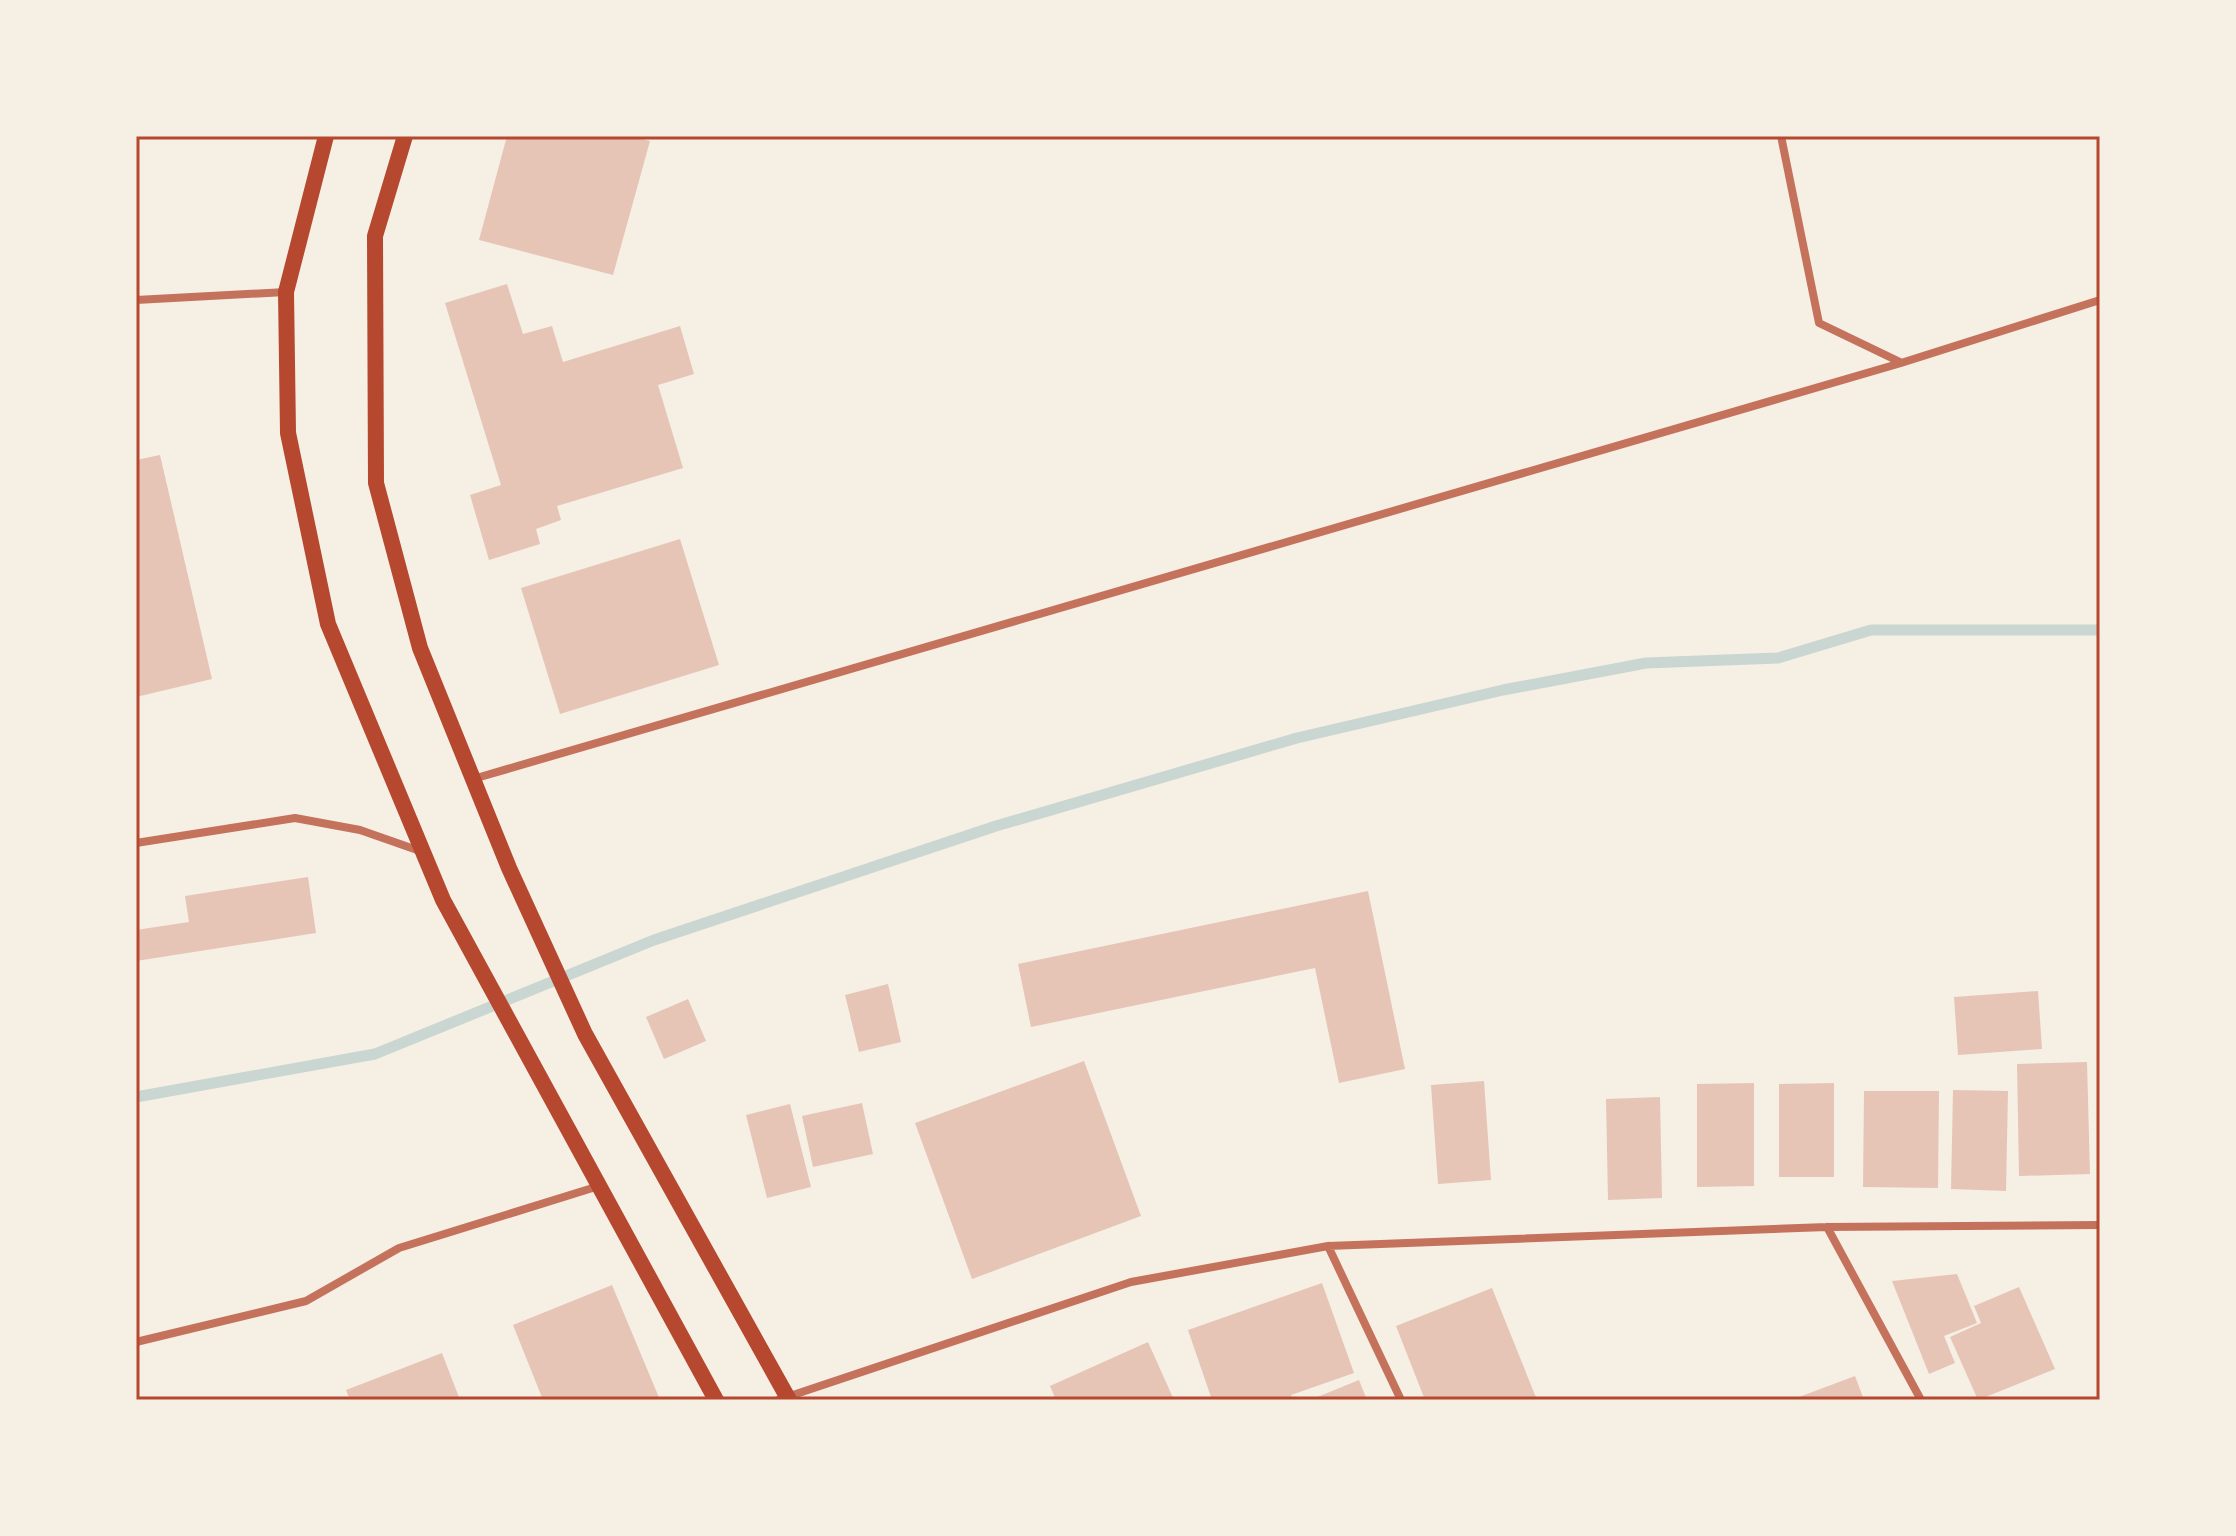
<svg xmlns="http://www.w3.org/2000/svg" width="2236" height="1536" viewBox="0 0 2236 1536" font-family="Rubik,sans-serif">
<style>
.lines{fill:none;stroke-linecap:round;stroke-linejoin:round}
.stream{stroke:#c9d6d2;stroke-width:11}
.building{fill:#e6c5b7}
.minor{stroke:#c5725c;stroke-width:8}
.secondary{stroke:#b5482f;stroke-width:16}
.neatline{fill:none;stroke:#b5482f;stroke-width:3}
</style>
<rect width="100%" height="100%" fill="#f6efe4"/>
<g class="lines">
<path class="stream" d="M136,1097L375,1054L654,940L996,826L1297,738L1503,690L1646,663L1778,658L1871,630H2100"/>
</g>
<path class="building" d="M507,136H630L650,141L613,275L479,240Z
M507,284L523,334L552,326L563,362L680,326L694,374L658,385L683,468L557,506L561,520L536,529L540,544L489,560L470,495L501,485L445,303Z
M160,455L212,679L136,697V460Z
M680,539L719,665L560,714L521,588Z
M308,877L316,933L136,961V930L189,922L185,896Z
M1368,891L1405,1069L1339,1083L1315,968L1031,1027L1018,964Z
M888,984L901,1042L859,1052L845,995Z
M2038,991L2042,1049L1958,1055L1954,997Z
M688,999L706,1041L664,1059L646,1017Z
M1084,1061L1141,1216L972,1279L915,1123Z
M2087,1062L2090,1174L2019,1176L2017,1064Z
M1484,1081L1491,1180L1438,1184L1431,1085Z
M1754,1083V1186L1697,1187V1084Z
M1834,1083V1177H1779V1084Z
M1953,1090L2008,1091L2006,1191L1951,1189Z
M1864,1091H1939L1938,1188L1863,1187Z
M1660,1097L1662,1198L1608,1200L1606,1099Z
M862,1103L873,1154L813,1167L802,1116Z
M790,1104L811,1187L767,1198L746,1115Z
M1957,1274L1977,1323L1944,1336L1955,1363L1929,1374L1892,1281Z
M1322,1283L1354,1373L1291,1395L1293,1400H1212L1188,1330Z
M612,1285L660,1400H543L513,1325Z
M2019,1287L2055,1369L1978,1400L1950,1337L1981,1323L1974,1306Z
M1492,1288L1537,1400H1425L1396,1326Z
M1148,1342L1174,1400H1056L1050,1386Z
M442,1353L460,1400H350L346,1390Z
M1855,1376L1864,1400H1791Z
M1359,1380L1367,1400H1310Z"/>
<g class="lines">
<path class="minor" d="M1781,136L1819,323L1900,362
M136,300L286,292
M473,779L1901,363L2100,300
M136,843L295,818L360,830L420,851
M1827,1227L1921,1400
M1328,1246L1401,1400
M136,1342L306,1301L399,1248L599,1186
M778,1400L1131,1282L1328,1246L1827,1227L2100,1225"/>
<path class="secondary" d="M326,136L286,292L288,433L328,624L443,900L716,1400
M405,136L375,236L376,483L420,648L509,868L585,1034L789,1400"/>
</g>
<rect width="2236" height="1536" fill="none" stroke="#f6efe4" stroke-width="276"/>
<rect x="138" y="138" width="1960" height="1260" class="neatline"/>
</svg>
